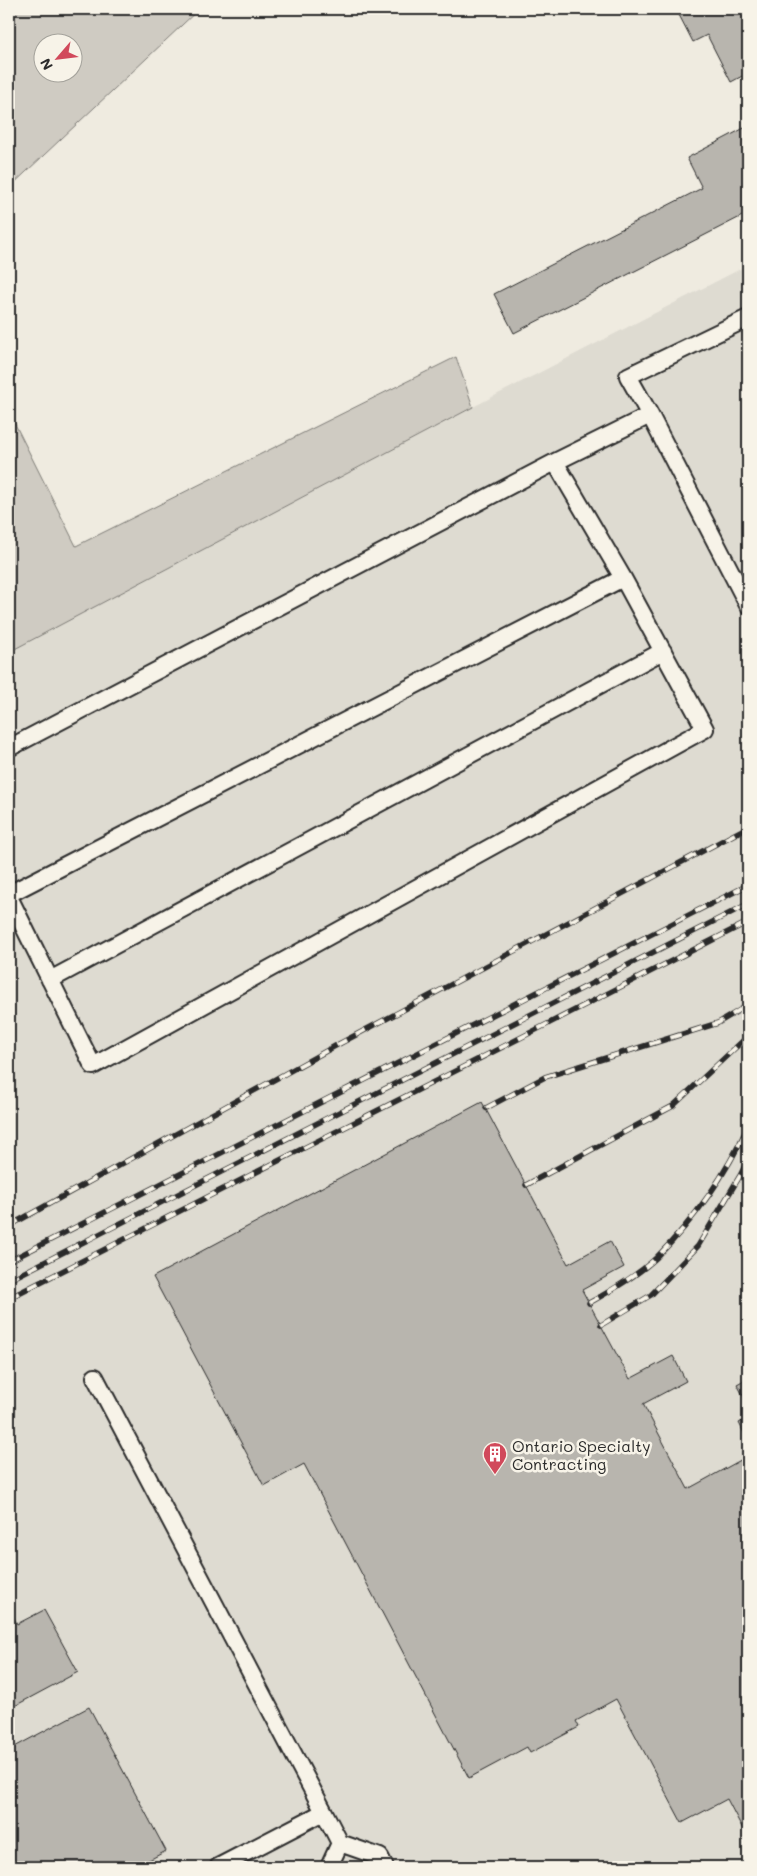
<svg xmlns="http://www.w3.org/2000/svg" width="757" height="1876" viewBox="0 0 757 1876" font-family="Mali,sans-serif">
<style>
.built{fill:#dedbd1}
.green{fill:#cfcbc2;stroke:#7d7b76;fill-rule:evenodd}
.building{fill:#b8b5ae;stroke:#2b2b2b}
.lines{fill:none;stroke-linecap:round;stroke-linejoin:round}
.lane-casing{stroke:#2b2b2b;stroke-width:20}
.lane{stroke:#f7f3e8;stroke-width:16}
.rail-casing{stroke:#2b2b2b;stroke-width:5.5}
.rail{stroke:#f7f3e8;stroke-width:4;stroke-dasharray:11;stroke-linecap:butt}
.labels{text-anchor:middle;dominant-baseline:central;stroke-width:5;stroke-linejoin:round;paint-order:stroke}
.poi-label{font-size:16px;fill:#2b2b2b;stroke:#f7f3e8;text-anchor:start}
</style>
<rect width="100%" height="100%" fill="#efebe0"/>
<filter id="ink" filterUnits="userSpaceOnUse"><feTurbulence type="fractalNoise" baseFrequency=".02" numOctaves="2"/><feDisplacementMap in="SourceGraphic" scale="10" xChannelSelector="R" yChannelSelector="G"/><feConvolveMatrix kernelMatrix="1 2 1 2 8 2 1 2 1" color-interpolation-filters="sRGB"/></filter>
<g filter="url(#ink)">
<path class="built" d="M748,265V1867H9V652L473,407Z"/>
<path class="green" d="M17,9H199L9,188V19ZM42,42H72V72H42Z
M456,357L473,407L9,652V412L76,546Z"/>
<path class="building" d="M676,9H748V73L731,82L707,35L693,42Z
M748,126V213L514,333L494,294L702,188L687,158Z
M482,1102L568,1264L610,1241L624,1267L582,1290L630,1379L673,1356L686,1381L643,1404L688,1489L748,1456V1839L727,1799L682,1823L616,1699L576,1721L579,1727L530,1753L527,1747L469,1778L304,1464L264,1486L153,1277Z
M748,1378V1405L737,1384Z
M748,1418V1441L739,1423Z
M9,1608L17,1624L44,1610L78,1672L9,1709Z
M89,1707L166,1851L136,1867H9V1750Z"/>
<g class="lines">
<g class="lane-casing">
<path id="lane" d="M748,318L628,376L650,415L748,605
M555,462L650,415
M9,748L555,462L623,578L705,729L93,1066L9,897
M9,894L623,578
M50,980L663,651
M95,1377L324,1812L218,1867
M324,1812L340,1843
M329,1867L340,1843L380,1857L385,1867"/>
</g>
<use href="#lane" class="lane"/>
<g class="rail-casing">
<path id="rail" d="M486,1108L545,1077L718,1023L748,1005
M526,1185L673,1106L748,1036
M9,1226L337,1045L748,827
M9,1261L748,885
M9,1280L748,904
M9,1298L748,922
M589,1303C609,1292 640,1273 656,1258C694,1220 726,1175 748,1126
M601,1325L651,1295L698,1246L741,1174L748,1159"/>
</g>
<use href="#rail" class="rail"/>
</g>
</g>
<defs>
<g id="building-pin" transform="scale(1.25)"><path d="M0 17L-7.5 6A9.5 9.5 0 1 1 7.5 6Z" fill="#d1495b" stroke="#f7f3e8"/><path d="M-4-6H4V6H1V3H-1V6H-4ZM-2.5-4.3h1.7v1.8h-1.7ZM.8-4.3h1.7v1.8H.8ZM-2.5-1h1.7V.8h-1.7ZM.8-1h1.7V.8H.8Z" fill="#fff"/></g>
</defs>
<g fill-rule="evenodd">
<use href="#building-pin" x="495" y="1454"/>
</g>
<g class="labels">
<g class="poi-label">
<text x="512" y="1445">Ontario Specialty<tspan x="512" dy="18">Contracting</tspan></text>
</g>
</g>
<rect width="757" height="1876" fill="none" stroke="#f7f3e8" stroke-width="30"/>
<rect x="15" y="15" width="727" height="1846" fill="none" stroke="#2b2b2b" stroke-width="2" filter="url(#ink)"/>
<g transform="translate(58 58) rotate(242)"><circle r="24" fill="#f7f3e8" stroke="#a5a39c"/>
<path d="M0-4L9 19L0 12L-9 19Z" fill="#d1495b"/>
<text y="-8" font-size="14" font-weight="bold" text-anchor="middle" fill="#2b2b2b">N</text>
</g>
</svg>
